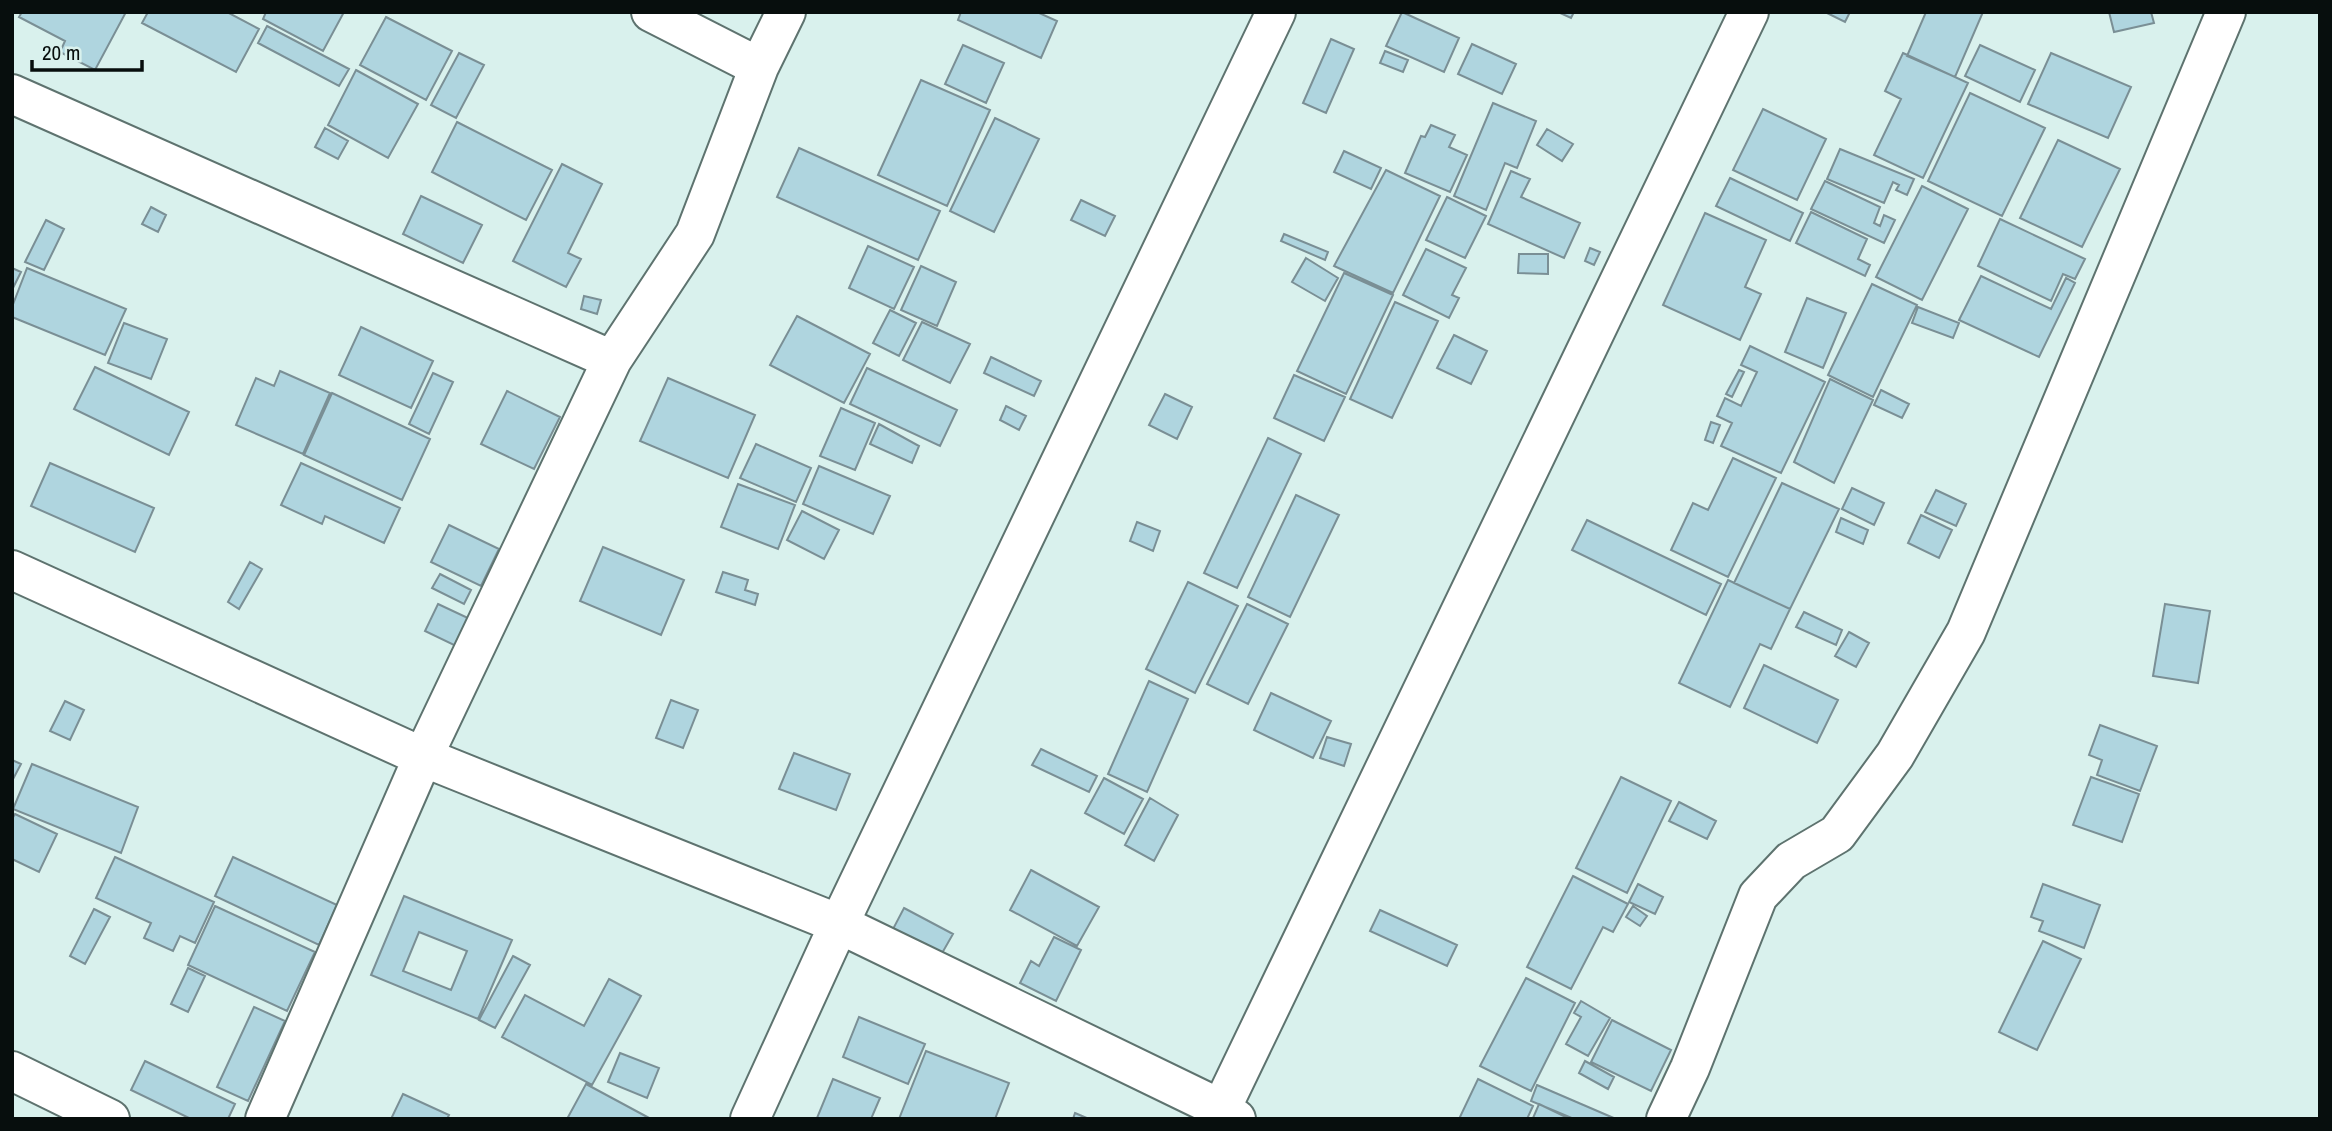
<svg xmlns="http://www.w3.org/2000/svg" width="2332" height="1131" viewBox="0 0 2332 1131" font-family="'Archivo Narrow',sans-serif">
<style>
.building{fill:#afd5df;stroke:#7a8f95;stroke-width:2;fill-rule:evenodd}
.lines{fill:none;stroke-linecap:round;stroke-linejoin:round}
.street-casing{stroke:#5e736f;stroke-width:42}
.street{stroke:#fff;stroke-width:38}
</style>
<rect width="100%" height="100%" fill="#d9f1ed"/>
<path class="building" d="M22,12H126L95,70L60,52L65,41L19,17Z
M148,12H227L259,29L236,72L142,23Z
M266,12H344L323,51L263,19Z
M961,12H1037L1057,21L1041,58L958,20Z
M1402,12L1459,38L1444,72L1386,46Z
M1558,12H1574L1571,18Z
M1825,12H1850L1845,22Z
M1926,12H1983L1955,77L1907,56Z
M2109,12H2151L2154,23L2114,32Z
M386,17L452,51L426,100L360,65Z
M267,26L349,69L339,86L258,43Z
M1331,39L1354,49L1326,113L1303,103Z
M1472,44L1516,64L1502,94L1458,74Z
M963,45L1004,63L986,103L945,84Z
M1980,45L2035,70L2020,102L1965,76Z
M1385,51L1408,60L1403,72L1380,63Z
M459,53L484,65L456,118L431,105Z
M1903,53L1968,83L1923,178L1874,155L1901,99L1885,91Z
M2051,53L2131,87L2108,138L2028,104Z
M356,70L418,104L388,158L328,125Z
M921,80L990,110L947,206L878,175Z
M1970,93L2045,128L2002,216L1928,181Z
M1493,103L1536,121L1517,168L1505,163L1486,210L1454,196Z
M1763,109L1826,139L1797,200L1733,170Z
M995,118L1039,139L994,232L950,211Z
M457,122L552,170L526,220L432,172Z
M1431,125L1455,135L1449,147L1467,155L1450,192L1405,173L1421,136L1425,137Z
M325,128L348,141L338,159L315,147Z
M1547,129L1573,144L1562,161L1537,145Z
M2058,140L2120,169L2082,247L2020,218Z
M799,148L940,211L918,260L777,197Z
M1840,149L1914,179L1907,195L1896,190L1899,185L1893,182L1884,203L1827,179Z
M1344,151L1381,168L1371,189L1334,172Z
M562,164L602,184L568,253L581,259L566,287L513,261Z
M1386,170L1440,196L1393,293L1334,266Z
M1511,171L1530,179L1521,197L1580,223L1564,258L1488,224Z
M1730,178L1803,213L1790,241L1716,206Z
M1825,181L1880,207L1874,223L1880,226L1884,215L1895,220L1884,243L1811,209Z
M1922,186L1968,209L1922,300L1876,277Z
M421,196L482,225L463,263L403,234Z
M1447,197L1486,216L1465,258L1426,240Z
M1081,200L1115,216L1105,236L1071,220Z
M151,207L166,215L158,232L142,224Z
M1811,212L1867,239L1858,259L1870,265L1865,276L1796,243Z
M1705,213L1766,240L1745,287L1761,294L1740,340L1663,305Z
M2000,219L2085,259L2075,279L2063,274L2051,301L1978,266Z
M46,220L64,229L44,270L25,262Z
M1284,234L1328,252L1325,260L1281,241Z
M868,246L914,267L894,309L849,288Z
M1590,248L1600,252L1594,265L1585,261Z
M1426,249L1466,268L1452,295L1459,298L1449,318L1403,295Z
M1519,254H1548V274L1518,273Z
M1306,258L1338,278L1325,301L1292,282Z
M921,266L956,282L937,326L901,310Z
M12,268L21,272L12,290Z
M27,268L126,309L105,355L12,317V307Z
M1344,273L1393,295L1346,394L1297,371Z
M1981,276L2051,309L2066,278L2075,283L2039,357L1959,320Z
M1872,284L1917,305L1873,397L1828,375Z
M584,296L601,300L597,314L581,309Z
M1807,298L1846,313L1823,368L1785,352Z
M1395,302L1438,321L1392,418L1350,399Z
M1918,307L1959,323L1953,338L1912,323Z
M890,310L916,323L899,356L873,343Z
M797,316L870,354L844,403L770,365Z
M922,322L970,344L950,383L903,360Z
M124,323L167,339L151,379L108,363Z
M361,327L433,361L411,408L339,375Z
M1454,335L1487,351L1471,384L1437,368Z
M1750,346L1825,382L1781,473L1721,446L1732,423L1717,416L1725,398L1741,406L1757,372L1741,365Z
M991,357L1041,381L1034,396L984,373Z
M95,367L189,412L169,455L74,409Z
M867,368L957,410L940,446L850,404Z
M1739,370L1744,372L1732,397L1726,394Z
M280,371L330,393L303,454L236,425L256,378L274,386Z
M433,373L453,382L429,434L409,424Z
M1294,375L1345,397L1324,441L1274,418Z
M668,378L755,415L728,478L640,441Z
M1830,379L1873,400L1834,483L1794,462Z
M1881,390L1909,404L1902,418L1874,405Z
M507,391L560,417L534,469L481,444Z
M332,393L430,439L402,500L304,455Z
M1165,394L1192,407L1177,439L1149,425Z
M1006,406L1026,416L1019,430L1000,420Z
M841,408L875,423L855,470L820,456Z
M1711,422L1720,425L1713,443L1705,440Z
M879,424L919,446L912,463L870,444Z
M1268,438L1301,454L1237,588L1204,573Z
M756,444L811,468L796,502L740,478Z
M1733,458L1776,478L1728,577L1671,550L1693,503L1708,510Z
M50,463L154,508L135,552L31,506Z
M301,463L400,508L384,543L325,516L322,524L281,505Z
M819,466L890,496L873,534L803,504Z
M1782,483L1839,509L1790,609L1734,583Z
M738,484L795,505L778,549L721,527Z
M1852,488L1884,503L1874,525L1842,509Z
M1936,490L1966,504L1956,526L1925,512Z
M1296,495L1339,515L1290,617L1248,597Z
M802,511L839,530L824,559L787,540Z
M1921,515L1952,530L1939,558L1908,543Z
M1841,518L1868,530L1863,544L1836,532Z
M1587,520L1721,584L1706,615L1572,550Z
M1137,522L1160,531L1153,551L1130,541Z
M449,525L499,549L481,586L431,562Z
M603,547L684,580L661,635L580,601Z
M250,562L262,569L239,609L228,602Z
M723,572L748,580L745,590L758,594L755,605L716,592Z
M440,574L471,590L464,604L432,588Z
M1728,580L1790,609L1771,649L1760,644L1730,707L1679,683Z
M1188,582L1238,606L1195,693L1146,669Z
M438,604L470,619L456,646L425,631Z
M1247,604L1288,624L1248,704L1207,684Z
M2165,604L2210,611L2198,683L2153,676Z
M1804,612L1842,630L1836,645L1796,627Z
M1849,632L1869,643L1856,667L1835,656Z
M1764,665L1838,700L1817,743L1744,708Z
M1149,681L1188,699L1147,792L1108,774Z
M1271,693L1331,721L1313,758L1254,730Z
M671,700L698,710L683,748L656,738Z
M65,701L84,710L70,740L50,731Z
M2100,725L2157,746L2140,791L2097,775L2102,760L2089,755Z
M1327,737L1351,744L1344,766L1320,758Z
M1041,749L1097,776L1089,792L1032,765Z
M794,753L850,774L836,810L779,789Z
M12,760L21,764L12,781Z
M32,764L138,807L121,853L13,809Z
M1621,777L1671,801L1627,893L1576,868Z
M2091,777L2139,794L2122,842L2073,825Z
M1104,778L1143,799L1124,834L1085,813Z
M1150,798L1178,815L1154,861L1125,845Z
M1679,802L1716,821L1707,839L1669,821Z
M15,814L57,834L39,872L12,859V819Z
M115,857L214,902L195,943L180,936L173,951L144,938L151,923L96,898Z
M233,857L337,905L319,945L215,896Z
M1031,870L1099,907L1077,946L1010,910Z
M1573,876L1628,904L1613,932L1603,927L1571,989L1527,967Z
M1638,884L1663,897L1655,914L1629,902Z
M2043,884L2100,905L2084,948L2039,931L2043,921L2031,917Z
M404,896L512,940L478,1019L371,975ZM419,932L467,951L451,990L403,971Z
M215,906L315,952L287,1011L188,965Z
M1633,906L1647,916L1640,926L1626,917Z
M904,908L953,934L941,955L893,929Z
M94,909L110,917L85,964L70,956Z
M1380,910L1457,945L1447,966L1370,931Z
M1054,937L1081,950L1056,1001L1020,983L1031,961L1039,966Z
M2043,941L2081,959L2037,1050L1999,1032Z
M513,956L530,965L495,1028L479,1020Z
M188,968L205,976L188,1012L171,1004Z
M1526,978L1575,1003L1531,1091L1480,1066Z
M609,979L641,996L592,1085L502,1037L525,995L584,1026Z
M1581,1001L1610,1018L1588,1056L1566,1044L1581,1017L1574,1013Z
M254,1007L285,1021L248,1101L217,1087Z
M859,1017L925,1044L908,1084L843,1057Z
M1612,1020L1671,1050L1651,1091L1591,1062Z
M926,1051L1009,1083L995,1119H899Z
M620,1053L659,1068L647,1098L608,1082Z
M145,1061L235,1104L228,1119H191L131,1090Z
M1585,1061L1614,1077L1608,1089L1579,1073Z
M833,1079L880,1098L871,1119L817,1118Z
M1478,1079L1533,1106L1527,1119H1459Z
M586,1084L651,1119H567Z
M1537,1085L1616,1119H1574L1531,1101Z
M403,1094L449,1115L447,1119H391Z
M1539,1104L1570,1119L1533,1118Z
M1075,1113L1089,1119H1073Z"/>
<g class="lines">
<g class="street-casing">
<path id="street" d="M651,12L759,67
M12,94L612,360
M12,570L423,757L839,924L1221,1109L1236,1119
M12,1071L110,1119
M1221,1109L1749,12
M265,1119L423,757L612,360L695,234L759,67L786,12
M750,1119L839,924L1276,12
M1666,1119L1690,1068L1758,896L1791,861L1837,834L1895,755L1966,632L2226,12"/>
</g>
<use href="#street" class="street"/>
</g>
<rect width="2332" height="1131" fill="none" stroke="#070e0d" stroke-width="28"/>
<path d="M32 60v10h110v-10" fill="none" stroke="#070e0d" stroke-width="3.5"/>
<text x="42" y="60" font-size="21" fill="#070e0d" stroke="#d9f1ed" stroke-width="5" paint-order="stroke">20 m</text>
</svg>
